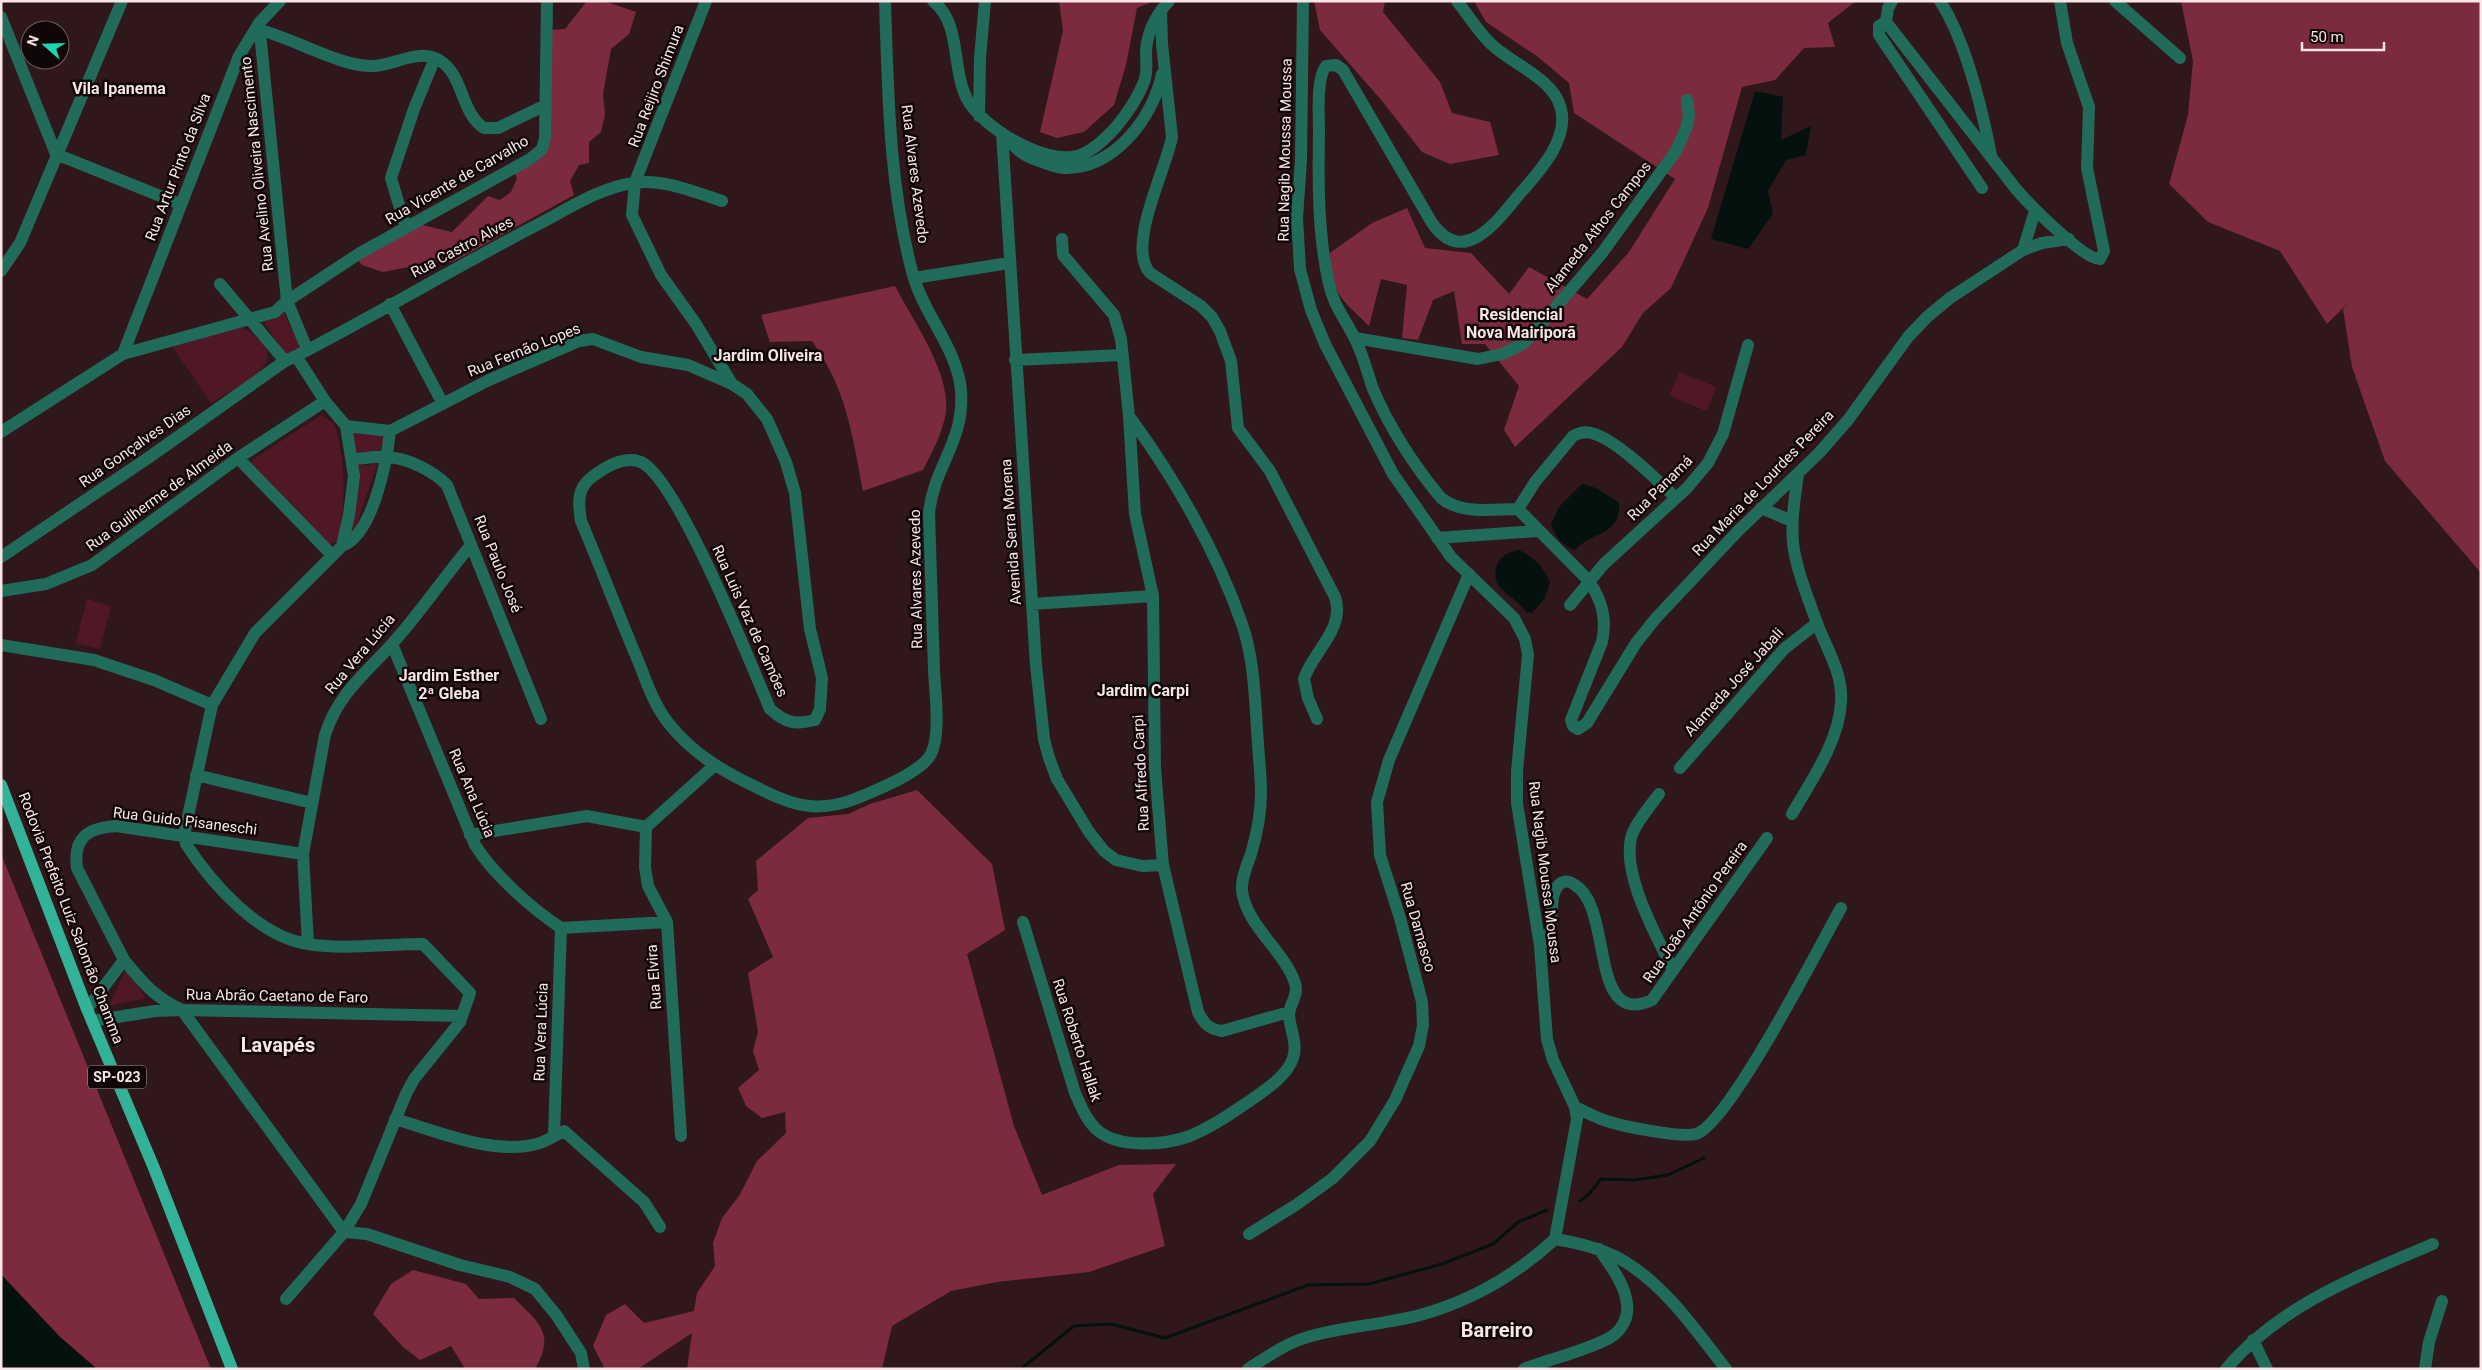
<svg xmlns="http://www.w3.org/2000/svg" width="2482" height="1370" viewBox="0 0 2482 1370" font-family="Roboto,sans-serif">
<style>
.green{fill:#501725}
.forest{fill:#7b2b3d}
.water{fill:#04110e}
.lines{fill:none;stroke-linecap:round;stroke-linejoin:round}
.stream{stroke:#04110e;stroke-width:3}
.street{stroke:#216b5a;stroke-width:12}
.primary{stroke:#32b397;stroke-width:12}
.labels{text-anchor:middle;dominant-baseline:central;stroke-width:5;stroke-linejoin:round;paint-order:stroke}
.shield{fill:#110607;stroke:#b3a2a4;stroke-width:1}
.shield-label{font-size:14px;font-weight:bold;fill:#f8e5e7}
.street-label{font-size:15px;fill:#f8e5e7;stroke:#110607}
.neighbourhood-label{font-size:16px;font-weight:bold;fill:#f8e5e7;stroke:#110607}
.district-label{font-size:20px;font-weight:bold;fill:#f8e5e7;stroke:#110607}
</style>
<rect width="100%" height="100%" fill="#30171b"/>
<path class="green" d="M284,311C287,325 297,334 302,347L286,356L264,322Z
M241,327C302,359 243,383 211,403L172,346Z
M1679,372L1716,387L1707,411L1669,396Z
M321,415L334,423C347,462 345,500 339,540L331,544L325,542L251,464L252,460Z
M348,428L381,434L384,437L381,449L377,454L353,453Z
M378,461L355,530L348,533L357,463L368,466Z
M87,599L111,606L100,649L76,643Z
M126,969L146,998L109,1006Z"/>
<path class="forest" d="M587,1H604L636,12L629,34L611,49L603,94L605,115L601,132L589,142V163L579,165L570,181L574,195L453,262H434L383,272L362,265L357,259L418,224L452,232L488,196L500,200L511,192L517,178L514,172L540,154L550,30L565,29Z
M1059,1H1154L1137,8L1126,65L1114,105L1084,132L1057,138L1040,132L1063,31Z
M1314,1H1385L1383,12L1440,82L1452,113L1490,122L1499,155L1450,164L1422,152L1382,101L1320,30Z
M1474,1H1856L1828,23L1835,47L1804,48L1775,80L1742,87L1708,208L1671,288L1643,313L1622,347L1515,447L1504,430L1519,386L1485,344H1462L1454,291L1433,300L1418,340L1402,338L1407,285L1381,279L1369,326C1341,298 1331,295 1330,253L1372,223L1407,208L1425,248L1471,253L1509,294L1529,267L1587,299L1629,252L1675,179L1574,113L1569,83L1538,57L1486,22Z
M2181,1H2481V573L2385,461L2352,367L2343,309L2349,302L2327,324L2280,251L2208,222L2169,184L2188,115L2193,61Z
M895,286C913,321 954,377 945,417C941,436 931,454 923,470L863,491C852,434 847,390 812,341L770,342L761,315Z
M917,790L992,864L1005,930L967,954L1014,1126L1042,1195L1119,1165L1176,1164L1153,1194L1165,1246L1089,1272L997,1282L951,1291L892,1326L882,1369H687L692,1333L638,1369H605L593,1346L606,1315L625,1304L644,1323L694,1311L697,1293L715,1266L713,1243L722,1218L739,1196L757,1161L786,1133L785,1112L762,1118L746,1106L738,1088L759,1070L753,1051L758,1032L748,973L773,957L748,899L758,890L756,861L808,818L848,814L870,804Z
M1,854L211,1369H97L60,1337L1,1274Z
M413,1270L466,1284L479,1299L514,1298C538,1322 556,1333 535,1369H463L464,1367L451,1346L420,1360L403,1347L373,1314L391,1284Z"/>
<path class="water" d="M1755,91L1783,97L1781,140L1811,126L1806,155L1786,160L1768,191L1773,214L1748,249L1711,239Z
M1582,484C1596,486 1607,495 1619,503C1621,536 1593,530 1575,550C1562,546 1555,536 1551,524L1559,507Z
M1519,550C1534,557 1544,567 1550,583L1545,598L1532,613L1526,612C1515,595 1488,590 1497,565C1501,555 1509,552 1519,550Z
M1,1275L60,1337L97,1369H1Z"/>
<g class="lines">
<path class="stream" d="M1580,1201L1589,1194L1601,1179L1634,1180L1668,1175L1704,1158
M1021,1369L1074,1326L1111,1324L1165,1338L1308,1285L1369,1284L1442,1264L1493,1244L1518,1222L1547,1210"/>
<path class="street" d="M706,1L635,182L632,215L661,275L696,324L732,384L747,394L767,419L786,462L795,493L810,629L822,678L820,709L815,720C794,725 786,723 770,709C751,665 678,479 641,462C624,455 605,467 592,477C577,488 578,503 581,521C601,568 619,616 639,663C647,684 655,707 670,725C694,755 726,773 760,789C794,806 818,813 855,799C875,791 921,773 931,754C941,734 935,693 934,670C932,618 931,565 929,513C934,465 965,442 961,390C957,348 924,315 913,275C889,187 888,92 885,1
M933,1C962,24 951,68 967,99C982,127 1044,165 1077,156C1092,152 1105,139 1116,127C1126,115 1138,97 1144,82C1148,72 1146,62 1146,52C1147,32 1156,15 1169,1
M1303,1L1301,160L1297,218L1300,269L1311,310L1325,344L1393,474L1451,557L1514,618L1525,639L1528,655L1517,771V803L1540,946L1547,1039L1553,1060L1575,1107L1577,1119L1555,1239
M1457,1C1468,15 1478,31 1490,43C1511,64 1554,78 1561,109C1569,141 1537,174 1517,197C1496,223 1463,267 1432,223L1343,70L1336,65L1326,66C1316,78 1319,116 1319,133C1318,182 1318,236 1329,284C1333,305 1346,320 1355,339C1363,354 1367,372 1373,389C1389,427 1415,467 1441,498C1462,515 1493,509 1518,509L1589,581C1602,601 1607,618 1602,642L1571,720L1573,726L1578,729L1587,723L1636,643L1656,618L1738,531L1819,453L1848,420L1908,337L1927,317L1950,298L2023,250L2042,243L2069,239
M1892,1L1888,8L1886,22L2016,189C2028,203 2084,260 2100,259L2104,251L2087,168L2089,107L2067,43L2060,1
M1940,1C1966,41 1982,109 1991,155
M2115,1L2180,58
M1161,10L1162,44L1172,137C1166,170 1126,246 1150,273L1201,306L1212,317L1220,331L1231,361L1238,428L1270,471L1335,597C1346,629 1312,652 1304,679L1308,698L1317,719
M1,17L56,154
M1886,22L1879,26V35L1982,188
M259,23L287,301L307,349
M260,30C293,38 341,67 372,66C395,66 420,46 442,62C464,78 461,113 484,128H498L546,105
M979,116L980,58L985,1
M1002,133L1036,665L1044,739L1049,758L1057,779L1089,832L1104,851L1116,860L1142,866L1163,865
M1008,139C1020,154 1027,157 1045,163C1051,165 1058,168 1064,168C1114,169 1153,118 1162,74
M56,154L180,204
M406,228L391,178L414,109L435,58
M1062,239L1063,255L1114,315L1121,339L1129,416L1135,514L1153,596L1155,768L1163,865L1198,1012C1204,1024 1209,1029 1222,1031L1289,1012
M2023,250L2035,211
M1,271L20,243L122,1
M914,278L1009,263
M220,284L285,361
M390,304L443,404
M1355,338L1478,359L1502,354L1521,345L1532,335L1602,253L1676,151L1686,129L1689,115L1687,100
M123,354L239,56L259,23L280,1
M1015,360L1122,355
M346,426L390,431
M390,431L489,380L579,341L593,339L641,357L688,365L732,384
M1,432L123,354L275,312L287,301L360,253L530,159L542,149L545,138L547,1
M238,458L332,555
M351,459C363,459 376,456 387,457C408,458 433,471 447,485L541,719
M1761,508L1792,521
M1518,509L1535,482L1573,436C1579,433 1584,431 1591,433C1615,438 1657,480 1676,498
M1437,538L1537,531
M342,546C373,535 387,461 390,431
M1,557L148,458L285,361L296,356
M1,591L46,584L92,565L238,458L325,401
M1032,604L1153,596
M1570,605L1604,564L1687,488L1708,463L1723,434L1748,345
M392,644L475,845C494,875 531,908 561,928
M1,645L94,660L154,680L212,705
M1680,768L1784,649L1817,623
M196,775L312,803
M1659,794C1650,806 1639,819 1633,832C1618,869 1657,937 1673,970
M1792,814C1811,781 1839,742 1841,702C1843,673 1827,650 1817,623C1808,598 1796,569 1793,543C1791,519 1795,497 1798,474
M646,827L645,867L648,886L667,922L681,1136
M470,835L587,816L646,827L715,765
M1023,922L1075,1093C1081,1106 1086,1120 1097,1130C1119,1149 1165,1145 1190,1136C1209,1128 1228,1116 1245,1104C1261,1093 1287,1077 1293,1058C1298,1045 1290,1029 1289,1015C1289,1004 1299,996 1295,983C1284,950 1247,927 1242,891C1241,878 1247,866 1251,854C1257,834 1261,813 1261,792C1261,776 1259,760 1258,744C1255,705 1255,661 1242,624C1217,552 1174,477 1129,416
M561,928L667,922
M308,944L303,854L325,735C338,694 364,675 392,644C420,613 444,577 471,545
M1540,946C1544,941 1548,937 1550,931C1554,918 1548,892 1561,883C1566,880 1571,882 1575,885C1614,908 1588,1029 1652,1000L1767,838
M124,960C143,983 154,997 182,1010L344,1232L367,1234L460,1265L510,1277L535,1289L557,1316L581,1353L584,1369
M87,1009L124,960L77,868C73,838 87,828 116,826L303,854
M92,1021L155,1011L182,1010L462,1016
M1575,1107C1586,1112 1598,1119 1610,1122C1626,1127 1682,1138 1696,1134C1729,1124 1820,945 1841,908
M395,1119C437,1131 496,1157 540,1143C548,1140 556,1135 564,1131L644,1202L660,1227
M554,1136L561,928
M1249,1234L1296,1205L1333,1178L1370,1141L1395,1100L1419,1046L1423,1025L1422,1002L1400,918L1380,855L1377,802L1389,760L1469,574
M1555,1239C1580,1243 1605,1249 1627,1263C1667,1288 1697,1332 1726,1369
M286,1299L344,1232L361,1204L406,1094L414,1079L460,1022L470,993L423,944C385,944 345,950 308,944C259,937 212,884 186,844L184,835L212,705L255,633L342,546L349,515L354,476L346,426L325,401L296,356C375,315 453,269 533,227C565,211 598,188 633,183C663,178 694,192 722,201
M2253,1340L2267,1369
M1248,1369C1267,1357 1286,1343 1308,1337C1345,1326 1383,1325 1420,1315C1471,1301 1517,1274 1555,1239
M1524,1369C1550,1359 1589,1350 1611,1337C1622,1330 1629,1317 1627,1304C1625,1284 1610,1265 1599,1249
M2226,1369C2280,1305 2358,1276 2433,1244
M2425,1369L2429,1342L2442,1301"/>
<path class="primary" d="M1,785L87,1009L154,1168L232,1369"/>
</g>
<g class="labels">
<rect class="shield" x="88" y="1065.5" width="58" height="23" rx="4"/>
<g class="shield-label">
<text x="117" y="1077">SP-023</text>
</g>
<g class="street-label">
<text transform="translate(656 86) rotate(-69)">Rua Reijiro Shimura</text>
<text transform="translate(1285 150) rotate(-89)">Rua Nagib Moussa Moussa</text>
<text transform="translate(257 164) rotate(-96)">Rua Avelino Oliveira Nascimento</text>
<text transform="translate(178 167) rotate(-69)">Rua Artur Pinto da Silva</text>
<text transform="translate(915 174) rotate(83)">Rua Alvares Azevedo</text>
<text transform="translate(457 180) rotate(-30)">Rua Vicente de Carvalho</text>
<text transform="translate(1598 227) rotate(-52)">Alameda Athos Campos</text>
<text transform="translate(462 247) rotate(-28)">Rua Castro Alves</text>
<text transform="translate(524 350) rotate(-22)">Rua Fernão Lopes</text>
<text transform="translate(135 446) rotate(-35)">Rua Gonçalves Dias</text>
<text transform="translate(1763 483) rotate(-46)">Rua Maria de Lourdes Pereira</text>
<text transform="translate(1660 488) rotate(-45)">Rua Panamá</text>
<text transform="translate(159 496) rotate(-36)">Rua Guilherme de Almeida</text>
<text transform="translate(1011 532) rotate(-94)">Avenida Serra Morena</text>
<text transform="translate(498 564) rotate(68)">Rua Paulo José</text>
<text transform="translate(916 579) rotate(-91)">Rua Alvares Azevedo</text>
<text transform="translate(750 621) rotate(66)">Rua Luis Vaz de Camões</text>
<text transform="translate(360 654) rotate(-50)">Rua Vera Lúcia</text>
<text transform="translate(1734 682) rotate(-48)">Alameda José Jabali</text>
<text transform="translate(1141 773) rotate(-93)">Rua Alfredo Carpi</text>
<text transform="translate(472 793) rotate(67)">Rua Ana Lúcia</text>
<text transform="translate(185 821) rotate(7)">Rua Guido Pisaneschi</text>
<text transform="translate(1545 872) rotate(83)">Rua Nagib Moussa Moussa</text>
<text transform="translate(1695 912) rotate(-55)">Rua João Antônio Pereira</text>
<text transform="translate(71 918) rotate(69)">Rodovia Prefeito Luiz Salomão Chamma</text>
<text transform="translate(1418 927) rotate(74)">Rua Damasco</text>
<text transform="translate(654 977) rotate(-94)">Rua Elvira</text>
<text transform="translate(277 996) rotate(1)">Rua Abrão Caetano de Faro</text>
<text transform="translate(541 1032) rotate(-88)">Rua Vera Lúcia</text>
<text transform="translate(1077 1040) rotate(72)">Rua Roberto Hallak</text>
</g>
<g class="neighbourhood-label">
<text x="119" y="88">Vila Ipanema</text>
<text x="1521" y="314">Residencial<tspan x="1521" dy="18">Nova Mairiporã</tspan></text>
<text x="768" y="355">Jardim Oliveira</text>
<text x="449" y="675">Jardim Esther<tspan x="449" dy="18">2ª Gleba</tspan></text>
<text x="1143" y="690">Jardim Carpi</text>
</g>
<g class="district-label">
<text x="278" y="1045">Lavapés</text>
<text x="1497" y="1330">Barreiro</text>
</g>
</g>
<rect width="2482" height="1370" fill="none" stroke="#f8e5e7" stroke-width="5"/>
<g transform="translate(45 45) rotate(290)"><circle r="24" fill="#110607" stroke="#6d5f61"/>
<path d="M0-4L9 19L0 12L-9 19Z" fill="#1ad5b2"/>
<text y="-8" font-size="14" font-weight="bold" text-anchor="middle" fill="#f8e5e7">N</text>
</g>
<path d="M2302 42v8h82v-8" fill="none" stroke="#f8e5e7" stroke-width="2.5"/>
<text x="2310" y="42" font-size="15" fill="#f8e5e7" stroke="#110607" stroke-width="4" paint-order="stroke">50 m</text>
</svg>
